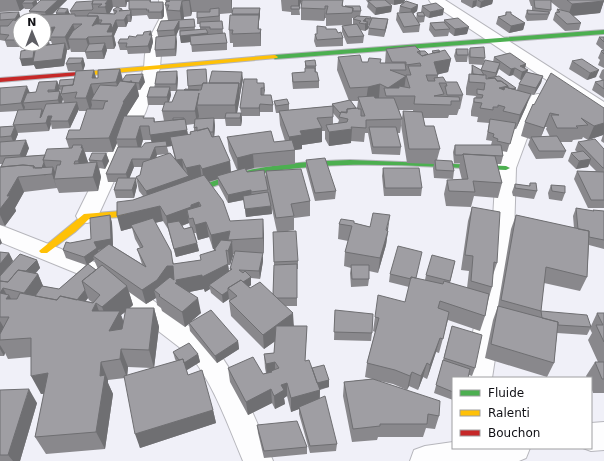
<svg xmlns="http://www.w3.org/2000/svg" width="604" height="461" viewBox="0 0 604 461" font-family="'DejaVu Sans',sans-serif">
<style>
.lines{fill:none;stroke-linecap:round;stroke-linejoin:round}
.street-casing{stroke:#b6b6bc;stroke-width:2}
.fast-casing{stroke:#b6b6bc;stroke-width:2}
.slow-casing{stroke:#b6b6bc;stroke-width:2}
.jam-casing{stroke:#b6b6bc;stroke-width:2}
.street{fill:#fdfdfe;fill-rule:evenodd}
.fast{fill:#4caf50;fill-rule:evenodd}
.slow{fill:#ffc107;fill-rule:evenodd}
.jam{fill:#c62828;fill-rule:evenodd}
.wall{fill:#89888c;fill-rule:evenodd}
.shaded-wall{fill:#6f6f72}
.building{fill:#9f9ea3;stroke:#6f6f72}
</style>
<rect width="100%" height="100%" fill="#f0f0f8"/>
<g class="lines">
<g class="street-casing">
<path id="street" d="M159,0H173L174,18L164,37L161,54L160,68L146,111L98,216L95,221L87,223L79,221L76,216L128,111L144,68L145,54L150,37L160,18Z
M429,0H445L604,102V115L598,114L431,3Z
M538,94L544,95L547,99L530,130L516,168L514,235L492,378H464L492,235L496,168L512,130L532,95Z
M0,225L97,263L116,274L210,341C239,377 256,419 273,461H243C228,425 215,388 192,357L100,286L81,275L0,242Z
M604,422V450L591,451L583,448H591V423Z
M453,442V448H530L526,458L519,461H410L414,450L425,446Z"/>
</g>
<g class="fast-casing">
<path id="fast" d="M604,30V34L275,59L272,57L275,55Z
M350,160L506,166L510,168L506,170C424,167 340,158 258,174C233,178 210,188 186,197H180L179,195L180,193C203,185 226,176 250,170C283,163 317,161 350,160Z"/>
</g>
<g class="slow-casing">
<path id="slow" d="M275,55L278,57L277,58L92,75L89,73L92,71Z
M145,205L149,208L148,210L121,217L89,219L75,232L47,253H41L39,251L84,214L121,211Z"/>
</g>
<g class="jam-casing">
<path id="jam" d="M92,71L94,72V74L0,82V78Z"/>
</g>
<use href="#street" class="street"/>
<use href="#fast" class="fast"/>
<use href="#slow" class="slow"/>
<use href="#jam" class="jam"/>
</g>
<path class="wall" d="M0,0H39V1H37V3L67,0L52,15H56V13L59,8L71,14L70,11L93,1V0H151V2H163L164,9V16L162,19H149L147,15L132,16L131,22H128L126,27H118L114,36L116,45L114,49H106L107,50L104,59H87L85,52H71L70,48L69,50H67L64,66L36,69L34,65L22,66L30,50L44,44L38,18H31L29,11L31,9H25L24,8L20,11L0,12ZM129,1V10H123L122,9L113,10L114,14L110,13L113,7H126L127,2ZM48,41H51L52,44L50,45Z
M166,0H232V13L220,14V21H222L223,33L227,43V50L192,52L191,42L181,43L179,28L176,36L177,42L176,56L156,57L155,50L158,36L157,31L168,20L165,5ZM192,12H198L197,18V24H200V29L195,30L194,19L184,20V17L191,16Z
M281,0H343V6L361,11L360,16L388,19L387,26L384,37L368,35L369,26L368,25V29L365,31L360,30L364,36L363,43L347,44L342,32V26L345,25L326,26V18H325L324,21L301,20V8L302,2H301L299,7L300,15H291V12L282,11ZM352,18H354L353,19V25H352Z
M366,0H405L404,2L418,5L417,11L413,14L416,19L417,13L421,12L422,6L443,15L429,18L425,16L424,22L418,23L420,25L419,32L403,33L396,20L397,13H401L399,12L400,6L403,3L394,5L390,4L392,6L391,12L375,15L367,7L368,3Z
M461,0H493L492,4L480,8L476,6L472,8L461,2Z
M529,0H604L600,13L573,16L581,23L579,30L565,31L553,20L555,13H556L557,9L561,10L551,2V10L547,20L527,21L525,17L527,10L532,11V6H531Z
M260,8V15L259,21V29H261V46L233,47V43H230L229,30L232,14Z
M506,12L511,14L525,23L523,30L509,33L496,24L498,17L505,16Z
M0,13L21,19L20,20V44H21L19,47H7L5,41L0,40Z
M444,20L467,34L454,36L449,32L448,36L434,37L429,30L430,23L444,22Z
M326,29L338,33L343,38V46L316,47L314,41L315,34H317Z
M151,31L153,42L150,53L128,54L127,50H120L118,43L143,35Z
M599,37H604V68L598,65L600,60L598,58L601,51L603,50L596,44Z
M470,48L485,58L483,65L493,62L494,57L526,64L525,69L527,72L543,76L541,83L534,95L530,94L526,107L516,129H514L507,152L502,151L503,156L501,164H497L502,183L498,198L474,196L471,207L446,206L444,194L447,180H462L459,168L460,163H454L453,152L455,145H491L492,141L486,140L489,123L477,122L478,117L471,116V111L474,98H475L476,96L466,95V88L469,74H471L472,65L481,70L483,65L469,64L468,55ZM499,69L509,76L513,75L520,80L522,79L519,84L517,90H516L496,77Z
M386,49L420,51L428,54H432V51L440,52L451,59L448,72L438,74V77L446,82L463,95L460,109H459L457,115H449L448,118H423L425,126L440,149L437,160L454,171L453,179L434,178L433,168L434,164L407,163L401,125L403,111H413V110H399L402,119L400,133H397L401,147L400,155L372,154L368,133H365L364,142L351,141V143L329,146L325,139V131H322V142L302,145V149L295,150V164L254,168L246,170L247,172L266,181V171L310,201V216L294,218V230L288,231L298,261V269H297V306H285L294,326H307L305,361L312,368L329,380V387L320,390V398L337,444L336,451L310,453L299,414V409L291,412L287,396L284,398L285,404L275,409L272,403L248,415L230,382L228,368L263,374L266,373L265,368L264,354L274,353L275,341L264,349L231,316L229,301H230L229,299L223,303L211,293L210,289L205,292L204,289L189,292L201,313L191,321L238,341L239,349L217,363L190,331L189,324L185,327L162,311L161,308L157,305L156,298L146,304L129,292L133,305L130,308H154L159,327L154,368L176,361L175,359L173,352L198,354L200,362L186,370L188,375L213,410L216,423L140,448L125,378L108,380V383L113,394L105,449L46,454L35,437L44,394H41L31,357L8,359L5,353L4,356H0V252L9,253L13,261L2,275L37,260L40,268L36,273L38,274L43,286L59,289L86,265L66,258L63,250L70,243L91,239L110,215L112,223L113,246L142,264L137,249L140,248L135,239L132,228L121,231L133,200L143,196L139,191L136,177L140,175L142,167H134L129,178L137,186L134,198H116L114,190L116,182H108L106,174L118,147L117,143L113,152H85L88,163H90L89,160L106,153L109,161L105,169L99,168L101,177L98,191L59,193L57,188L24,192L15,208L16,211L5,226L0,225V167H1L2,164H0V127L13,126V125L18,111L0,112V88L29,92H36L57,81L60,88L59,91L63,99L62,103H64L59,86L94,70L96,78H98L120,69L123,80L145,82L140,90H138L139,96L127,115V116L144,118H154L155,122L164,121L162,111L164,105H148L147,97L155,87V84L178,78L177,90H184L188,89V86L243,79L240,95L237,113H241L240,108L257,79V83H264V95L273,105V112H260V116H242V120L241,126H226L225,119H214L215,126L214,137L230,161L231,172L237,170L229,151L227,137L274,142L285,141L280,125L279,113H276L275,108L274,101L289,104V110L332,106V104L349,101L337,70L338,57L362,62L385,63ZM170,91H176L172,102H169L171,95ZM351,101H358L357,108H356ZM79,109V111H87L80,130L66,139L69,148L45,155L26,156L29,148L15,141L18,134L17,133L49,131L51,124L52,129L70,128ZM333,113L339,120L338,123L333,124ZM194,124V131L190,132V134L188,135L186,125ZM143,140H151L152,142L142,147H141ZM172,146L173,151L175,159L169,154L167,147ZM168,154L156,158L157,155ZM218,179V184L228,203L244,200L246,217L272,214V209L277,232H273L274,265L273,294L250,288L249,287L251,285V278L260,279L263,261L261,253H264V234L230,221L209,182ZM163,221L168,229L176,257L199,251L197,243L194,233H196L198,240L209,237L213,249H214V251L201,260L174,264L155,223ZM189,223L190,227L184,229L182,226ZM233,254H234L230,269V270L229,271L228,265H230L233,256ZM94,260L98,269L96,270L88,264ZM88,298L89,300L92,302L86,301ZM126,312L124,322L121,315ZM128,367L152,368L127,376Z
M456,49L468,55L467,62H456L454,56Z
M83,58L85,65L83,71H68L66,64Z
M305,61L316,66V72L319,81V88L293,89L292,80V73L305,72Z
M572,61L596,77L587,80L569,69Z
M604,69V98L592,90L595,82L603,81L599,77L602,70Z
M534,105L604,108V143L601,141L603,135L588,140L583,137L582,139L573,140L572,142H560L566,151L563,158L536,159L528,145L530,139L521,136L525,122ZM545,127H547L546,129L550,137H541Z
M578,142L604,149V208H588L574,179L577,171H596L589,164L588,167L576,169L568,161L571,153L577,152L575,150Z
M306,160L336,191L335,199L315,201L306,168Z
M383,168L422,188L421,196H384L382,176Z
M530,183L537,191L534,199L513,196L512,192L515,184L529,186Z
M551,185L565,193L562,201L549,199L548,193Z
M472,207L497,263L493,275L492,287L488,301L485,316L480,331L448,320L439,353L436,352L427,379L423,377L418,390L409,386L407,390L393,384L375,380L439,416L435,429L426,428L423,437H378L377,440L352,442L343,396L344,382L372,379L365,377L367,363L375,332L373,331L375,317L405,302L409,287L389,282L390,274L425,280L426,275L455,261L450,283L467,288L469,271L461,270L468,221Z
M576,208L593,211V210L604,211V249L589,245L587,277L580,291L544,283L541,311L538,317L541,311L591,326L597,313H604V393H593L591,387V378H587L586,376L595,362H598L588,340L592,333L590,329L587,335L557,333L554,363L547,377L485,358L493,320L498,306L511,229L516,215L574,228L573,216Z
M354,221V223L388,231L386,245L378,273L369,271V279L368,286L351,287L350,273L351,268L344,266L345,252L348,241L338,239L339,224Z
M335,310L372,333L371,341L334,340Z
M452,326L475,368L472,376L469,375L453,378V400L434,393L443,360Z
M0,390L37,403L20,461H0Z
M257,425L307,447V454L264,458L258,433Z"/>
<path class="shaded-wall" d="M16,0H30L22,3L24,8L20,11Z
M36,0L38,6L34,9L32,3Z
M58,0H67L47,19L45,12Z
M108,0H112L113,7L109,14L108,19L105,7V4Z
M125,0H140L127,2L126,7Z
M189,0H190L192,12L191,16Z
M231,0H232V13Z
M298,0H301V2L299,9H298Z
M394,0H405L404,3L394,5Z
M477,0L476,6L472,8L473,1Z
M486,0H493L492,4L480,8L481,2Z
M182,1L184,17L182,27L180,11Z
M604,1L600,13L568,16L572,4Z
M163,2L164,9V16L162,19L161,12Z
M418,5L417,11L410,16L411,9Z
M325,6V18L324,21L325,9Z
M392,6L391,12L375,15L376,8Z
M260,8V15L259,21V14Z
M68,9L70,15L67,20L65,13Z
M444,9L443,15L429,18L430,12Z
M131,10L132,17L131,22L130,15Z
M19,12L21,19L18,26L15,19Z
M127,15L128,22L126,27L124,20Z
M98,16L101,28L92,26Z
M366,18V24L368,22V29L365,31V24L363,21Z
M388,19L387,26L384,37L385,30Z
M116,20L118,27L114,36L116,45L114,49L112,36L107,32L111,24Z
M179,21L180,27L176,36L177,42L176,56L175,49V36L174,30Z
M525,23L523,30L509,33L511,26Z
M73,24L77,36L68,39L70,48L69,50L65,37Z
M55,27L50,37L51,41H49L50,46H40L44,41V28Z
M469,27L467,34L454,36L455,29Z
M261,29V46L260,33Z
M151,31L153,42L150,53L148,46L149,35Z
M208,33L209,40L181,43L180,36Z
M20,36V44H21L19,47L16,40Z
M88,37L91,49L90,52L86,39Z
M65,43L67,50L64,66L36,69L34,65L22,66L20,59L31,54L29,47L36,46Z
M105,43L107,50L104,59L102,51Z
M83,58L85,65L83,71L81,63Z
M451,59L448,72L436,75L434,62Z
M500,63L498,71L494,81L496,73Z
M526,64L524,71L520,66Z
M515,68L513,75L509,76L511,69Z
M120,69L123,82L120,95L116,82Z
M94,70L97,83L92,78Z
M528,70L526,78L520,80L522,72Z
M599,70L596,77L587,80L590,73Z
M177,71L178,78L177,91L176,84Z
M242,72L243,79L240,95V88Z
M143,74L145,82L140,90L139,83Z
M406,76L404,90L399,88V86L398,93L388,88Z
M543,76L541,83L534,95L536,88Z
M57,81L60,88L57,97L55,90Z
M130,81L132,88L136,83L139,96L127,115V116L116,139L117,143L113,152L109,138Z
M239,83L240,97L236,119L235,105Z
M264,83L265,90L264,96Z
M91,84L95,98L91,100L92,105L90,111L86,98Z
M380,84L379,98L366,101L368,87Z
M27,86L30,93L23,103L25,107L24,111L21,103Z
M508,86L516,88L514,95L499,88Z
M170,87L171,95L168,105L167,97Z
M199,90L197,105L199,116L197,124L195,111Z
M60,91L63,99L60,108L58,100Z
M531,94L526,107L516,129L520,115Z
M77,102L79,109L70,128L68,121Z
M260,104V116L259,108Z
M42,109L45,116L40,118Z
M241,113L242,120L241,126L240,118Z
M550,113L545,127L539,142L544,128Z
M48,116H52L50,121L51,124L49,131L46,123Z
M154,118L157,134L185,125L187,130L190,144L170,137L172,146L155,147L157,155L152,167L150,159L153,149L150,135L154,122Z
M214,118L215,126L214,139L213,132Z
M604,123V134L603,135L588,140L594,126Z
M15,126L18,134L14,144L11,136Z
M140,126L143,140L139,153L136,139Z
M322,128V142L302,145V149L295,150H289V137L300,131Z
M352,129L351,143L329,146V132Z
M26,140L29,148L23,163L20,155Z
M82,145L88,162L82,175L78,161Z
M106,153L109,161L105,169L102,161Z
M253,154L254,168L238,172L237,158Z
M132,159L134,167L128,182L126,174Z
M182,159L184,173L176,160Z
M591,159L588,167L576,169L579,161Z
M230,161L231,175L217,176L218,179L204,183L202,169Z
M44,162L47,170L45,176L42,168Z
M97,162L101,177L98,191L93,177Z
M200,165L202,180L149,206L146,191L188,176L186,168Z
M53,167L58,179H54L57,189L52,174Z
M18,177L24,192L15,208L16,211L5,226L0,215V209Z
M136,178L137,186L134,198L132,190Z
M251,190L252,198L228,203V195Z
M199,202L201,216L194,219V222L193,218L187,210L189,223L169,230L166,216Z
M160,206L163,221L133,228L131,225L132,228L121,231L117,216Z
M271,206L272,214L246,217L245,209Z
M110,215L112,223L113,247L98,250L100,256H93L94,260L87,265L84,257Z
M390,215L388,230L385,240L388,231L386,245L378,273L380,258Z
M263,219L264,234V253L263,238Z
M206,222L209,237L198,240L195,225Z
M230,231L228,240L229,246L213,249L211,235Z
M0,238L2,243L0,245Z
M232,241L233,256L230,265L228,251Z
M197,243L199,251L176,257L174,249Z
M9,253L13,261L0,276V264Z
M263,253V261L260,279L259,271Z
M37,260L40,268L19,291L11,287Z
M228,264L230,279L209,285L210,289L205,292L204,289L180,294L175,283L176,280Z
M167,266H173L176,280L154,290L156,298L146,304L142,290Z
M38,274L46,293L33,312L24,293Z
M251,277V285L236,295L230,290Z
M127,286L133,305L121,315L126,330L109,331V326L102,307Z
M3,288L8,297L9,295L19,314L0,293Z
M85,290L88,298L74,314L70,307Z
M228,291L229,299L223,303L222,295Z
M198,298L201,313L185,327L182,312Z
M96,303L103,322L92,311Z
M154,308L159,327L154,368L149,350Z
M293,313L294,328L264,349L263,335Z
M0,321L9,336L0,340Z
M440,338L436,352L427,379L430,365Z
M238,341L239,349L217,363L215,356Z
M0,345L5,353L4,356L0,349Z
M121,349L128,367L127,378L120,359Z
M198,354L200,362L184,372L182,364Z
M101,362L108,380V383L113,394L105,449L96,432Z
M275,362V376L271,371V377L267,378L266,364Z
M427,363L423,377L418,390L421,376Z
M412,372L409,386L407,390L410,376Z
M48,373L58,391L41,394L31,376Z
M329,380V387L316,390V383Z
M287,383V396L284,398L285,404L275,409L274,396L281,385Z
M29,389L37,403L20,461H13L8,455Z
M271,389L272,403L248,415L246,402Z
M320,390L319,403L299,407V409L291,412V398Z
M213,410L216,423L140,448L135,434Z"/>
<path class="building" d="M25,0H36L32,3H22Z
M41,0H58L45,12L29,11Z
M93,0H108L105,4H107L105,7H98L102,4H92Z
M129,0H150V2H163V9L161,12H148L149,10H146L147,9H129Z
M166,0H189L182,1L180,11L167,10L169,5H165L166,2L170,1H166Z
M302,0H343L342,6L353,8L352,13L326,14L328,6H325V9L301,8Z
M372,0H385L392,6L376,8L368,1Z
M478,0H486L481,2Z
M534,0H551V10L535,8Z
M567,0H604V1L572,4Z
M93,1L92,4L93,9L92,10L70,11L76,2Z
M406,1L418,5L411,9L400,6Z
M436,3L444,9L430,12L422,6Z
M291,6H299L300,9H291Z
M345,6H360L361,11H353V8Z
M117,7L122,9L119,11L131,10L130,15H127L124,20H116L112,29L111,24H100L102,20H99L98,16H87L89,13L115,14L117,11L113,10Z
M59,8L68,9L65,13H56Z
M219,8V16L197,18V12H210V9Z
M233,8H260L259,14H232Z
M557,9L569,12L581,23L567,24L555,13L560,12Z
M527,10L549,12V14H528Z
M19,12L15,19L0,20V13Z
M412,12L420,25L404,27L397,13Z
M423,12L425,16H418L417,13Z
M506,12H511V14L525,23L511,26L498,17L506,15Z
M75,14V16H98L92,26L96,24H111L107,32H113L112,36L88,37L86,39H68L73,31L82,24H73L65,37H50L55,27L44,28V20H37L39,15Z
M230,15H259L258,29H261L260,33L232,34L233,30H229Z
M357,16L371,17L370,19L366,18L363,21L368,22L365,24L359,23L361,21L353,19Z
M372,18L388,19L385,30L368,28Z
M458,18L469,27L455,29L444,20Z
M194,19L195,27L179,28V21L174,30L157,31L161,21Z
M13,20L20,21V24L18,26L20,25V36L16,40H5L9,35L0,34V26H8Z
M222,21L223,29H210V27H200V22Z
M444,22L450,29L435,30L430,23Z
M357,24L364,36L348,37L342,26Z
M317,26L326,27V29H336L338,33L341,32L343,38L317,40L315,34H317Z
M206,29L208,33L180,36V31Z
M151,31L149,35H152L148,46L126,47L127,43H118L120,39H128L129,36L136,37L137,35H143L144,32Z
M225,33L227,43L191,45L190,36Z
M176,35L175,49L155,50L156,37Z
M47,36L48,39L44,40V37Z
M599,37H604V42Z
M44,41L45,44L40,46L65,43L62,59L33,62L36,46L29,47V44H44Z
M105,43L102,51L85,52L89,44Z
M415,46L420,51L417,52L422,56L445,50L451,59L434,62L438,75H426L428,81H435L434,78L443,77L446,82H457L463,95H447L445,86H447L446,83H439L444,94L434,96L459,97L460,101H451V105L414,104L415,96H386L384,88H388L380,84L368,87L350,88L338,57L360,55L362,62H368L369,58L381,59L380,63H405L406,70H390L406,76L388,88H399V86L410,88L406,75H411L408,66H421L420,63L406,65V62H392L386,49Z
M484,47L485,58L470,57V48Z
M34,49L33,58L20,59L21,51Z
M456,49H468V55H457Z
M439,50L440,52L434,53L432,51Z
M604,50V54L601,51Z
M420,51H425L428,54L422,56L420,54Z
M510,53L526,64L520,66L528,70L522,72L515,68L511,69L494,57Z
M69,58H83L81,63L66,64Z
M582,59L599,70L590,73L572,61Z
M315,60L316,66H306L305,61Z
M485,60L500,63L496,73L481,70L484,75L473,74L472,65L481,70Z
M305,68H315V72H317L319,81L293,82L292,73L305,72Z
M120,69L116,82L91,84L86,98H75L77,92L61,94L63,86L73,85L76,71L94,70L92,78H98V70Z
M206,69L207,83H203L202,85L188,86L187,70Z
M177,71L176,84H155L157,72Z
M212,71L242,72L240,88H239V83H209Z
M526,72L543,76L536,88L519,84Z
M551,73L604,108V123L594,126L581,118L588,125L576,126L578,128H557L551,115H559L550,113L544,128L525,122L533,104L534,105Z
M143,74L139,83L131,82L132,81H130V82L122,81L126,75Z
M469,74L486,75V79L495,78L497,81H501L508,86L499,88L504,90L505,87L531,94L520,115L503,111L505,107L498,105V107H493V110L480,108L482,103L474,102V98H482L483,95L477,94V89L484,90L485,83L469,82Z
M499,76L516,88L513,89L508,88V86L501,81H497L495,78H488Z
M74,79L73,85L59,86L60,80Z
M244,79H257V83H264V88H261V95H271L273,105L260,104L259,108H240Z
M604,80V89L595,82Z
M57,81L55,90H48V92L60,91L58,100L23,103L27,93L36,92L39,82Z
M120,81L136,83L123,102H124L109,138L66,139L69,130H80L87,109H103L105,102L108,101L91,100L100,85L117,86Z
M203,83H239L235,105H197L199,93L195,111H162L165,102H172L177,90H201Z
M27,86L21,103L0,105V88Z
M150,87H170L167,97H147Z
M185,89L199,90H184Z
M374,96L375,98H394L402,119L366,120V128L351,127L352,129L329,132L326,125L347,122L348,119L339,117L341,112L347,113V109L358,108V109H361V116H365L358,97Z
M287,99L289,104L276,106L274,101Z
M350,100L356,108L347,109V112H341L340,113L332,104Z
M77,102L68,121H50L52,116H48L46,123L13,125L18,110L42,109L40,118L41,117L46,104Z
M333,106V117L317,118L322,128L300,131L302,135L289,137L279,111Z
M403,111L422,112L425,126H434L440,149H409Z
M226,113H241L240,118H225Z
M124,116H144L143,118H154V122L185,119L187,130L150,135L149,126H140L136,139H116Z
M173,118H184V119L173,120Z
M214,118L213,132H210L208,128L197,131V127L194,128L195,119Z
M490,119L516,123L510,144L497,141L498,139L493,137L494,134L488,132Z
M15,126L11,136L0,137V127Z
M369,127H396L401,147H373Z
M208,128L212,137L219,136L230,161L202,169L200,165L186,168L182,159L176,160L170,137L191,134L190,132Z
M271,131L274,142L292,140L295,150L253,154L237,158L227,137Z
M557,136L566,151H539L531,137Z
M595,139L604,149V168H603L578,142Z
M26,140L20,155L0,156V142Z
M166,141L167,146L155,147L150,159H132L126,174H106L118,147H142L145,143Z
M73,145H82L81,148H83L78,161H75L74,164L97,162L93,177L54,179L57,165H60L61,161L43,160L47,149L72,148Z
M455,145H501L503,156L463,154L462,155H455Z
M583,151L591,159L579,161L571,153Z
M92,153H106L102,161L89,160Z
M170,153L189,176L146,191L136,177L140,175L143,162Z
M463,154L495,156L502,183L473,181L475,192L449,191L447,180L468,179Z
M45,155L43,160L44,162L42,168H35L34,166L23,165L1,167L5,158Z
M325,158L336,191L315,193L306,160Z
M435,160L452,161L454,171L436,170Z
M23,165L34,166L33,168L53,167L52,174L18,177L7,196H10L0,209V167Z
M245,168L247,172L264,170L268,190L251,192V190L228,195L217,176Z
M383,168H419L422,188H385Z
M301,169L310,201L291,204L294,216L276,218L266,171Z
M577,171L604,172V200H591Z
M204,175L223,201L230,221L263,219V238L228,240L230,231L211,235L206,222L195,225L193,218L189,219L187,210L201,206L199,202L191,205V207L166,216L160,206L117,216V202L133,200Z
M118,178H136L132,190H114Z
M530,183H536L537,191L515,188V184L530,186Z
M551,185L565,186V193L552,191Z
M268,192L271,206L245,209L243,196Z
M472,207L500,212L497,263L494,262L492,287L471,281L473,256L465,255Z
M576,208L594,211L593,210L604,211V240L589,237V231L578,229Z
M373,213L390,215L386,230L388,231L380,258L345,252L352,226L339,224L341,219L354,221V223L370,227Z
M110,215L111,239L94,242L97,248L84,257L63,250L66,242L70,243L91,239L90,218Z
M516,215L589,231L587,277L546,267L541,311L501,300Z
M153,218L171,251L173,264L201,260L200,255L216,250H214L221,240L232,241L228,251L226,250L228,264L202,277V275L176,280L177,283H175L198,298L182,312L159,296L160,295L154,290L170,277L174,280L173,266H167L157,280L142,290L93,256L109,244L146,267L137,249L143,247L131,225Z
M179,221L184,229L192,227L197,243L174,249L167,223Z
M296,231L298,261L274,262L273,232Z
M398,246L422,252L416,278L411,277V279L390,274Z
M235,251L263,253L259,271L239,270L243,273L245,271L251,277L243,282L241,280L228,288V291L222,295L209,285L232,269H230Z
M0,252L9,253L0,264Z
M20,254L37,260L26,271L18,270L8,282L0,281V276Z
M432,255L455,261L450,281L426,275Z
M88,264L96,270L82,281L85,290L77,300L60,296L57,300L35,296L42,286L59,289Z
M297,264V298H277L273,294L274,265Z
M102,265L127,286L102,307L96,303L92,311H120L109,331L122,329L126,308H154L149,350L121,349L120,359L101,362L100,376L105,375L96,432L35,437L48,373L31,376V338L0,340V334L9,317H0V293L9,295L6,299H17L20,293L57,300L60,296L93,303L100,295L82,281Z
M351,265H369V279H352Z
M18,270L38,274L24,293L3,288L0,293V281L8,282Z
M411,277L443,284L444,281L489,294L485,316L440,301L438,308L449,312L443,339L440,338L430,365L427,363L421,376L412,372L410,376L395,370L367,363L379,318L375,317L378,295L405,302Z
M241,280L250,288L260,282L293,313L263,335L229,301L237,296L228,288Z
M498,306L558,322L554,363L491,344Z
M211,310L238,341L215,356L189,323Z
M335,310L373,314L372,333L334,332Z
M541,311L587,315L591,327L558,325V322L542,318Z
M597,313H604V342L596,325H603Z
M276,326H307L305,361L309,360L320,390L291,398L287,383L281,385L284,390L274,396L271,389L246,402L228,368L253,357L263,374L272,372L271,371L279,368L275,362L266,364L264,354L274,353Z
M452,326L482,335L475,368L444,358Z
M189,343L198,354L184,363L183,359L179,360L173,352Z
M183,359L188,375L202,370L213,410L135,434L124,376Z
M443,360L470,369L468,378H453V392L436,385Z
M595,362H604V379H602Z
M324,365L329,380L317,383L312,368Z
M373,379L440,401L439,416L428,414L427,424H380V426L353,429L344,382Z
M29,389L8,455H0V390Z
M325,396L337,444L310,446L299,407Z
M297,421L307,447L264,451L257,425Z"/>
<rect x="452" y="377" width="140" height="72" fill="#ffffff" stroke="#9f9fa1"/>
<rect x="460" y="390" width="20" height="6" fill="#4caf50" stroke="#9f9fa1"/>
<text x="488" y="397" font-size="12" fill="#101015">Fluide</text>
<rect x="460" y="410" width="20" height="6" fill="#ffc107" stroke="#9f9fa1"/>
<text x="488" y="417" font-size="12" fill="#101015">Ralenti</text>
<rect x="460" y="430" width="20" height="6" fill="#c62828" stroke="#9f9fa1"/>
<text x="488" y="437" font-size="12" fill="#101015">Bouchon</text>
<g transform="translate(32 32) rotate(359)"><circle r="19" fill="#ffffff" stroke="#9f9fa1"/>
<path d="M0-3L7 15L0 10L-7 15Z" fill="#5e5e64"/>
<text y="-6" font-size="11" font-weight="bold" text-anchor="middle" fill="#101015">N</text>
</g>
</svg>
